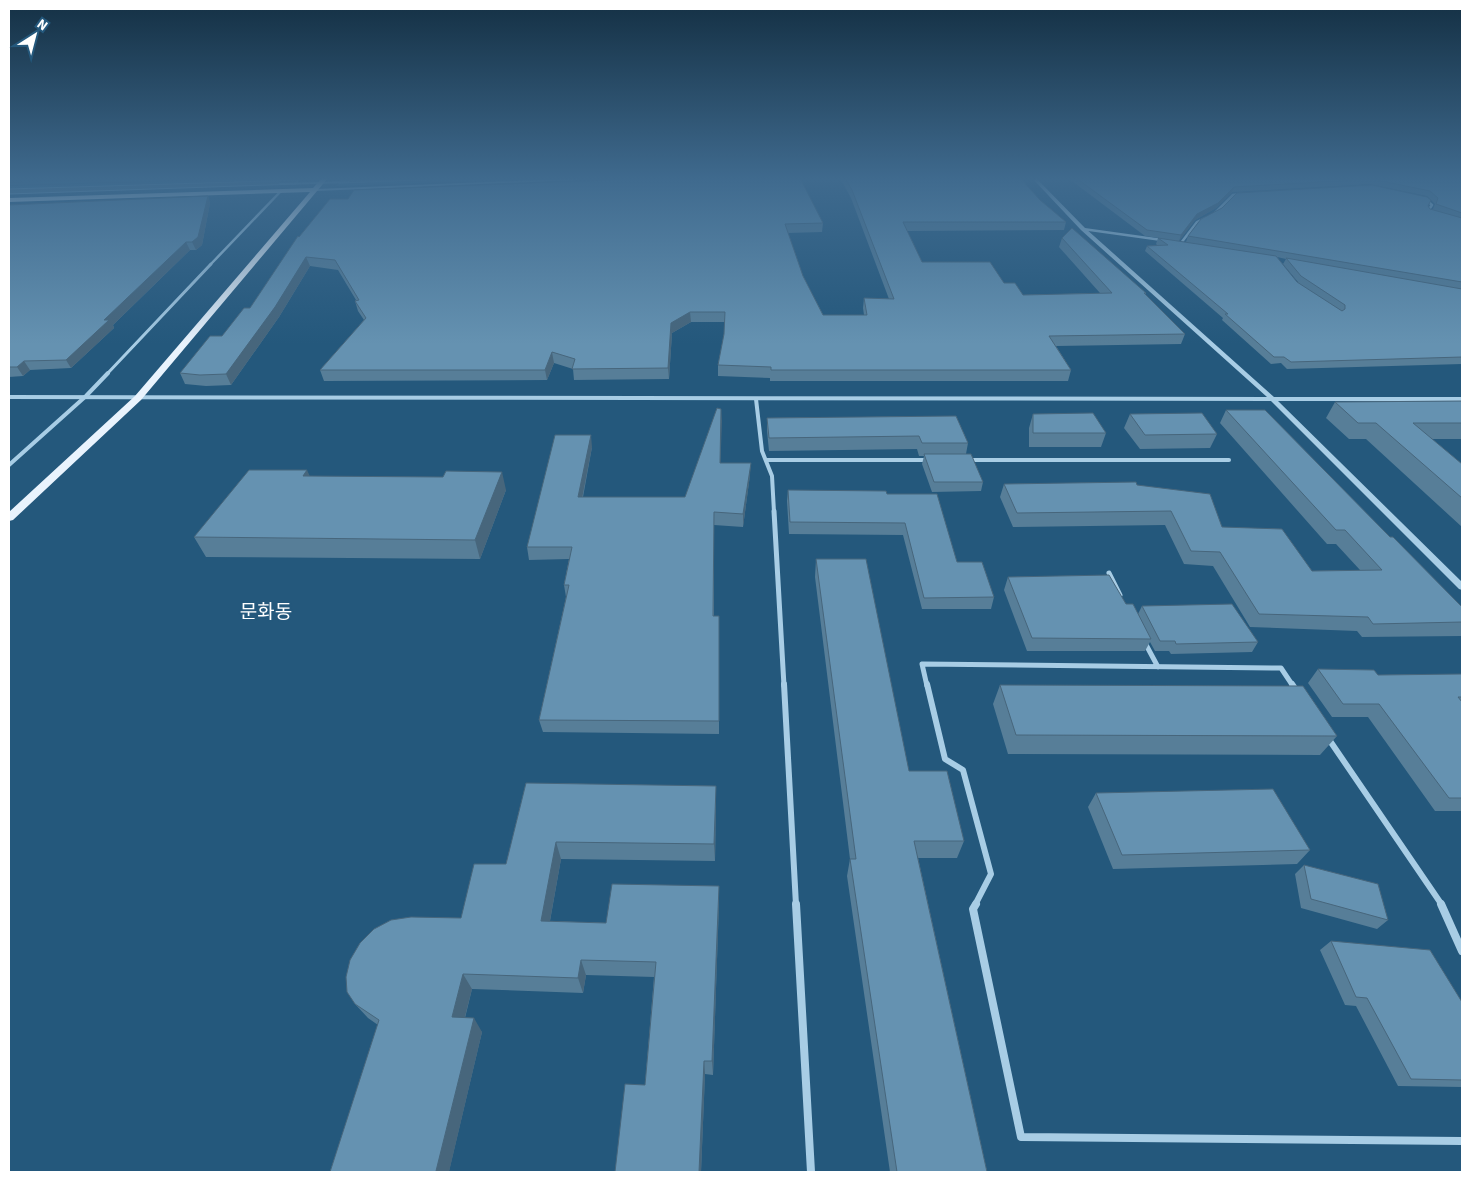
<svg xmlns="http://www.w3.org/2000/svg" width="1471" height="1181" viewBox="0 0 1471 1181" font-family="'Source Sans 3','Noto Sans KR',sans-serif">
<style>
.green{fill:#37729a}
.water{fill:#5a8099;stroke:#9cc9e6}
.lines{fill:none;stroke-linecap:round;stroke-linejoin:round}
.stream{fill:#9cc9e6;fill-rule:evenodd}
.minor-far5{stroke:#a8cde5;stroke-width:2.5}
.minor-far4{stroke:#a8cde5;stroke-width:3}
.minor-far3{stroke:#a8cde5;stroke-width:4}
.minor-far2{stroke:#a8cde5;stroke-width:5}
.minor-far1{stroke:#a8cde5;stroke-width:6}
.minor{stroke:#a8cde5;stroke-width:8}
.tertiary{fill:#a8cde5;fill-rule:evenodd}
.primary{fill:#e9f3fd;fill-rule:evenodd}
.wall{fill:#577e98;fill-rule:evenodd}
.shaded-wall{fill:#47667c}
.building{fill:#6592b1;stroke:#47667c}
.labels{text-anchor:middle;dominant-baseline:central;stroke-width:4;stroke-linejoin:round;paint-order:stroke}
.quarter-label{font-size:19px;fill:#fff;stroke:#24587c}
</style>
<rect width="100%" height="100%" fill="#24587c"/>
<path class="green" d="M184,178H252L9,185V183Z
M293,178V179L9,189V186Z
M469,178H554L336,186L339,183Z"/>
<path class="water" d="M364,178H469L339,183L341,179Z
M299,180L296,184L9,194V189Z"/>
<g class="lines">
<path class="stream" d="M349,181L350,183L280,185L278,184L280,183Z"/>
<path class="minor-far5" d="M1425,199L1432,205L1428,211L1431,212
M1215,213L1233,195L1241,194
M1083,229L1162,240
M1181,243L1197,222L1205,218
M210,265L281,191"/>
<path class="minor-far4" d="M107,374L211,264"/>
<path class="minor-far3" d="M756,399L762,451L772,476L774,512
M766,460H928
M969,460H1229
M9,465L86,396L108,373"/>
<path class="minor-far2" d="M774,511L784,686
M1109,573L1120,595
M1144,641L1158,667
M927,686L922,664L1281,668L1293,686"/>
<path class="minor-far1" d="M784,684L796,905
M927,684L945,759L963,770L991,874L975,905
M1292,684L1296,690
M1328,738L1442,905"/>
<path class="minor" d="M796,904L811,1172
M976,904L973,909L1021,1137L1462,1141
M1441,904L1462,951"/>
<path class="tertiary" d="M585,178H625L316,191L314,190L316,189Z
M1032,178H1036L1085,228L1274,397H1462V401H1278L1462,582V590L1459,589L1271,401L9,399V395L1267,397L1081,230Z"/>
<path class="primary" d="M322,178H328L141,400L13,520L9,521V512L135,396L310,192L9,202V198L313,188Z"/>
</g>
<path class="wall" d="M840,178H1020L1040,200L1066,222L1064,230L907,231L922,262L1004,283L1023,295L1100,293L1059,247L1062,238L1146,293V295L1185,334L1181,344L1056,346L1071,370L1068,381H770V378L718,376V365L724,334L725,322H691L672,333L669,379L574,380L573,369L554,363L547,380L324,381L320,370L364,320L358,311L355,301L356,300L338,270L310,266L279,317L231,385L206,386L185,384L180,373L222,336L250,308L299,237L330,199L823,223L822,232L788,233L803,276L823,315H864L863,308L864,298L889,299L851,198Z
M1068,178H1462V364L1287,369L1281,363L1271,364L1222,320L1223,318L1145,251L1147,246H1158L1156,244L1158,238L1186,242L1188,236L1428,206L1430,209H1433L1435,204L1427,196L1370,184L1232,192L1216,208L1195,220L1179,241L1145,236ZM1277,257L1286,259L1283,264L1298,282H1297Z
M208,196L210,203L202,245L196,250H190L113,325L114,328L71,368L30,370L23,376L9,377V205Z
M1462,401V439H1432L1462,464V527L1366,439H1349L1326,418L1335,402Z
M721,409L720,463L750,475L743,527L714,525V616H719V734L543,732L539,720L566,597L564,585L569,559L529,560L527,547L592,447L583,497H685Z
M1226,410L1390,537L1462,607V636L1362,637L1357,631L1250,627L1213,566L1184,564L1165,525L1013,527L1000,497L1004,484L1137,485L1312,571L1360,570L1336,544H1327L1220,423Z
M1033,414L1106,433L1101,447H1029V428Z
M1130,414L1217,434L1210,448L1140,449L1124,428Z
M956,416L968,443L966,454L983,482L981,491L932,492L922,464L924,456H919L917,449L769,451L767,431V418Z
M310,476L506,490L480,559L206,557L194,537Z
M788,490L887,494L994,597L991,609H922L903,535L789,534L787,501Z
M816,559L909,771L964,841L957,858H918L987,1172H890L847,876L850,859L815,577Z
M1008,577L1126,604L1138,614L1142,606L1258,642L1252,652L1171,654L1169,651H1155L1150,642L1145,651H1027L1004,590Z
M1318,669L1378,675L1462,674V811H1435L1368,717H1332L1308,683Z
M1000,685L1337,736L1320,755L1008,754L993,704Z
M526,783L716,786V803L715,861L561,859L550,921L606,923L719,886V903L713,1075L705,1074L701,1172H615L645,1085L654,977L586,975L583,993L472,989L465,1018L482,1032L449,1171L330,1172L378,1025L368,1018L355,1004L461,918L506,864Z
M1096,793L1310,850L1297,864L1113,869L1088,807Z
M1304,865L1388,920L1377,929L1301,908L1295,874Z
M1331,941L1462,1002V1087L1398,1086L1356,1006L1345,1005L1320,950Z"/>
<path class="shaded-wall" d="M1234,187L1232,192L1216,208L1195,220L1179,241L1181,235L1197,214Z
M208,196L210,203L202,245L196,250L192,242Z
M186,242L190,250L113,325L114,328L71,368L66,360L104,320Z
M306,257L310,266L279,317L231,385L226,374Z
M690,312L691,322L672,333L669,379L668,368L671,323Z
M552,352L554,363L547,380L545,370Z
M24,361L30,370L23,376L17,367Z
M721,409L722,421L720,475V463Z
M591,435L592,447L580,509L578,497Z
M751,463L750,475L743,527V514Z
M307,470L316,489L303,476Z
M502,472L506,490L480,559L475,540Z
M716,786V803L715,861L714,844Z
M556,842L561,859L547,937L541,921Z
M719,886V903L713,1075L712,1061Z
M581,960L586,975L583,993L578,978Z
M463,974L472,989L461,1032L452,1017Z
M474,1018L482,1032L449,1172L436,1171Z
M704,1061L705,1074L701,1172H699Z"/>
<path class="building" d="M664,178H800L823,223L785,224L803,276L823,315H867L864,298L894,299L852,190L845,178H1020L1040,200L1066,222H903L922,262H990L1004,283H1015L1023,295L1112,293L1062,238L1072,228L1146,293H1144L1185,334L1049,336L1071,370H771V367L718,365L724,334L725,312H690L671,323L668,368L572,369L575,359L552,352L545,370H320L366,318L355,301L359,300L335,260L306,257L275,307L226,374L200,375L180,373L210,336H222L244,308H250L298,236L299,237L330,199H348L354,190L635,179Z
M1076,178H1462V213L1436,204L1438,198L1430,191L1372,179L1234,187L1218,203L1197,214L1181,235L1147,230Z
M1372,185L1427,197L1431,200L1428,206L1430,209L1462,218V282L1188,236L1201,219L1222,208L1237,193Z
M208,196L198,237L192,242H186L104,320H109L66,360L24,361L17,367H9V205Z
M1158,238L1276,256L1297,282L1342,311L1345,309V305L1301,276L1286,258L1462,289V357L1291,362L1284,357H1274L1225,314H1228L1147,246L1168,245Z
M1462,401V423H1413L1462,464V498L1376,423H1358L1335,402Z
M717,408L721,409L720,463H751L743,514L714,512L713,616H719V721L539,720L569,585H564L572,547H527L555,435H591L578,497H685Z
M1226,410H1265L1390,537H1393L1462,607V622L1373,624L1368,617L1259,614L1220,552L1191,551L1171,511L1017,513L1004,484L1136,482L1137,485L1210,494L1222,527L1282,529L1312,571L1382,570L1345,530H1336Z
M1093,413L1106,433H1033V414Z
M1202,413L1217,434L1145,435L1130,414Z
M956,416L968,443H922L919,436L769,438L767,418Z
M924,454H971L983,482H934Z
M249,470H307L303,476L443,477L446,471L502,472L475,540L194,537Z
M788,490L886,491L887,494H937L957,562H982L994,597L924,598L905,523L790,522Z
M816,559H866L909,771H947L964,841H914L987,1172H897L850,859H856Z
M1109,575L1126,604H1133L1151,639L1032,638L1008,577Z
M1232,604L1258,642L1176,644L1175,641H1160L1142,606Z
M1318,669L1374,670L1378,675L1462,674V697H1458L1462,702V798H1449L1379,704H1343Z
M1000,685L1303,686L1337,736L1016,735Z
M526,783L716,786L714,844L556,842L541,921L606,923L612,884L719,886L712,1061H704L699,1172H615L625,1084L645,1085L656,962L581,960L578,978L463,974L452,1017L474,1018L436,1171L480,1172H330L379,1020L355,1004L347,992L346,977L350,960L360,943L374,929L391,920L411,917L461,918L474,864H506Z
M1273,789L1310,850L1122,855L1096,793Z
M1304,865L1378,884L1388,920L1311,899Z
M1331,941L1430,950L1462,1002V1080L1411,1079L1367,998L1356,997Z"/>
<linearGradient id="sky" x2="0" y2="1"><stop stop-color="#143044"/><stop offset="0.52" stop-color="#3f6a8e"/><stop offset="1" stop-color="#3f6a8e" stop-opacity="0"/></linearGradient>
<rect width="1471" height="344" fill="url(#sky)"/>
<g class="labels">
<g class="quarter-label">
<text x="266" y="612">문화동</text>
</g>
</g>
<rect width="1471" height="1181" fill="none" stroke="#ffffff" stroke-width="20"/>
<g transform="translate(35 35) rotate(36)" stroke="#24587c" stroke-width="4" paint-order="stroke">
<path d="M0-4L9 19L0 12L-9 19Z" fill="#ffffff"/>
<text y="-8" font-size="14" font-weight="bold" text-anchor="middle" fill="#ffffff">N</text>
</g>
</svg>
